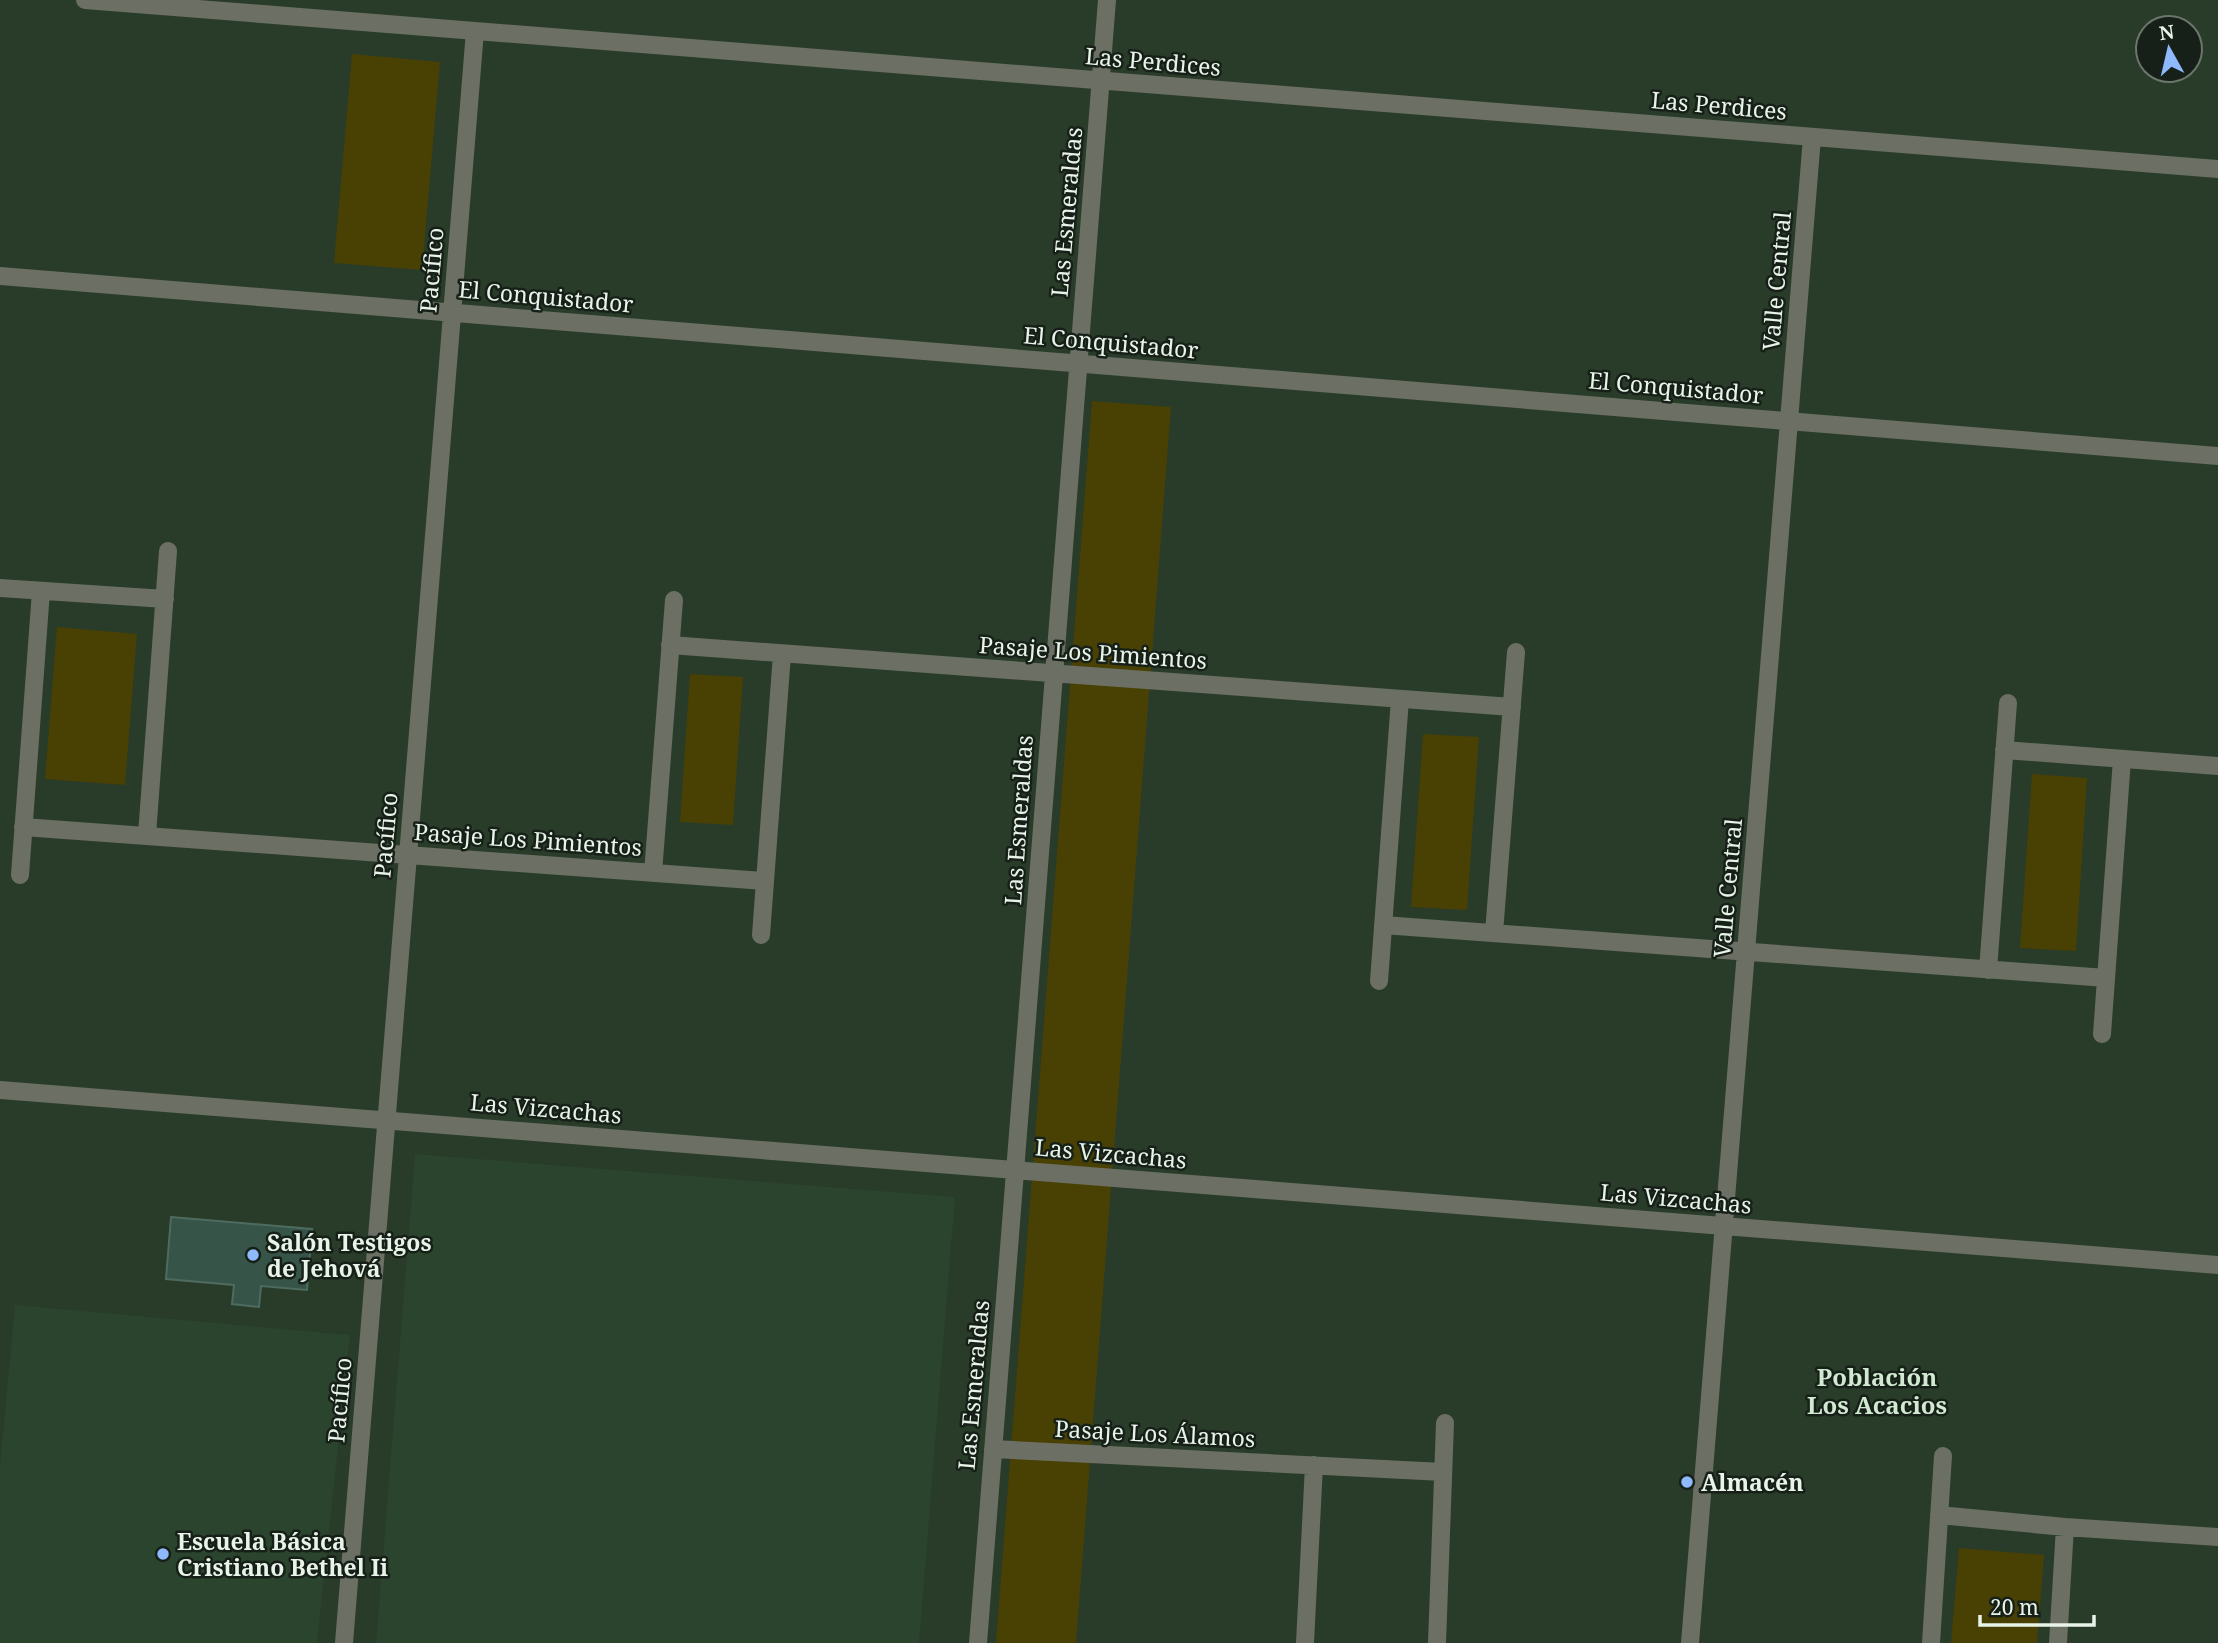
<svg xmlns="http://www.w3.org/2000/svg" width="2218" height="1643" viewBox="0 0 2218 1643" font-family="'Noto Serif',serif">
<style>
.built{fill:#2b442d}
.green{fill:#494103}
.building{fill:#375449;stroke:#4d6b5f;stroke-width:2}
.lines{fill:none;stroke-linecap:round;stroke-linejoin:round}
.minor{stroke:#6b6f64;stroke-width:18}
.poi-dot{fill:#8eb9fc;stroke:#172018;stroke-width:2.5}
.labels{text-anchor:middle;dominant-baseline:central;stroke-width:5;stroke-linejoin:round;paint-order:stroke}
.street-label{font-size:23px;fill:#e9f4e9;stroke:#172018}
.poi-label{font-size:23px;font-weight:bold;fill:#e9f4e9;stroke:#172018;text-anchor:start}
.neighbourhood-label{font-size:24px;font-weight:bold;fill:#d1e8d1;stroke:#172018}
</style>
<rect width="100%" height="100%" fill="#293b29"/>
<path class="built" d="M415,1154L955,1197L919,1643H376Z
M15,1305L350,1335L317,1643H0V1465Z"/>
<path class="green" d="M352,54L440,62L422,270L334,263Z
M1092,401L1171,407L1076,1643H996Z
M57,627L137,634L125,785L45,779Z
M690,674L743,677L733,825L680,822Z
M1423,734L1479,737L1467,910L1411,907Z
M2032,774L2087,778L2076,951L2020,948Z
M1959,1548L2044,1555L2037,1643H1951Z"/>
<path class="building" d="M171,1217L312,1229L307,1290L261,1286L259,1307L232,1304L234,1285L166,1279Z"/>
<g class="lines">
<path class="minor" d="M85,0L2218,169
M0,276L2218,456
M0,588L165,599
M670,645L1512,707
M2004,750L2218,766
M23,827L765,881
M147,835L168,551
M653,873L674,600
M20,875L41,591
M1383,925L2106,978
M1494,933L1516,652
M761,935L782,654
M1988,970L2008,703
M1379,981L1400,699
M2102,1034L2122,759
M0,1090L2218,1265
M993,1449L1443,1472
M1939,1515L2065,1527L2218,1537
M344,1643L475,31
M978,1643L1107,0
M1305,1643L1314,1465
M1437,1643L1445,1423
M1690,1643L1812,137
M1931,1643L1943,1456
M2058,1643L2065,1527"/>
</g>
<g class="poi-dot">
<circle cx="253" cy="1255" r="7"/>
<circle cx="1687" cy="1482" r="7"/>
<circle cx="163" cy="1554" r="7"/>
</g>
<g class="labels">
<g class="street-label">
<text transform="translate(1153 61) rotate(5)">Las Perdices</text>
<text transform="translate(1719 105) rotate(5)">Las Perdices</text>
<text transform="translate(1066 212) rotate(-85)">Las Esmeraldas</text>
<text transform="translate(431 270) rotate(-85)">Pacífico</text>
<text transform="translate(1776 281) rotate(-85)">Valle Central</text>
<text transform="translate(546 296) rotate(5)">El Conquistador</text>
<text transform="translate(1111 342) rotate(5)">El Conquistador</text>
<text transform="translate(1676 387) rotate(5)">El Conquistador</text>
<text transform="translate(1093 652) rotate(4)">Pasaje Los Pimientos</text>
<text transform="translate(1018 820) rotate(-86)">Las Esmeraldas</text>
<text transform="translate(385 835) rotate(-85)">Pacífico</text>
<text transform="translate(528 839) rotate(4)">Pasaje Los Pimientos</text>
<text transform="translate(1727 888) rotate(-85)">Valle Central</text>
<text transform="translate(546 1108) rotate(5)">Las Vizcachas</text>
<text transform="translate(1111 1153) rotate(5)">Las Vizcachas</text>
<text transform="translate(1676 1198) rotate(5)">Las Vizcachas</text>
<text transform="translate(973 1385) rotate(-85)">Las Esmeraldas</text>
<text transform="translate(339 1400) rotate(-85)">Pacífico</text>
<text transform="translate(1155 1433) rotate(3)">Pasaje Los Álamos</text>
</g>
<g class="poi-label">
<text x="267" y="1242">Salón Testigos<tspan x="267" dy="26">de Jehová</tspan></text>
<text x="1701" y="1482">Almacén</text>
<text x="177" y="1541">Escuela Básica<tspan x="177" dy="26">Cristiano Bethel Ii</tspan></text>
</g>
<g class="neighbourhood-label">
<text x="1877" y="1376">Población<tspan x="1877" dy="28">Los Acacios</tspan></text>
</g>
</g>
<g transform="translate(2169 49) rotate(352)"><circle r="33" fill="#172018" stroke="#6b756c" stroke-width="2"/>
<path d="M0-5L12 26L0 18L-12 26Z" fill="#8eb9fc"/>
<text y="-10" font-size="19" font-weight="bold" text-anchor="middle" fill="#e9f4e9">N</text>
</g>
<path d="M1980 1615v10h114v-10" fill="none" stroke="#e9f4e9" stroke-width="3.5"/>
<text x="1990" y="1615" font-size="21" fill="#e9f4e9" stroke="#172018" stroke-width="5" paint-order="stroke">20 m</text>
</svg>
